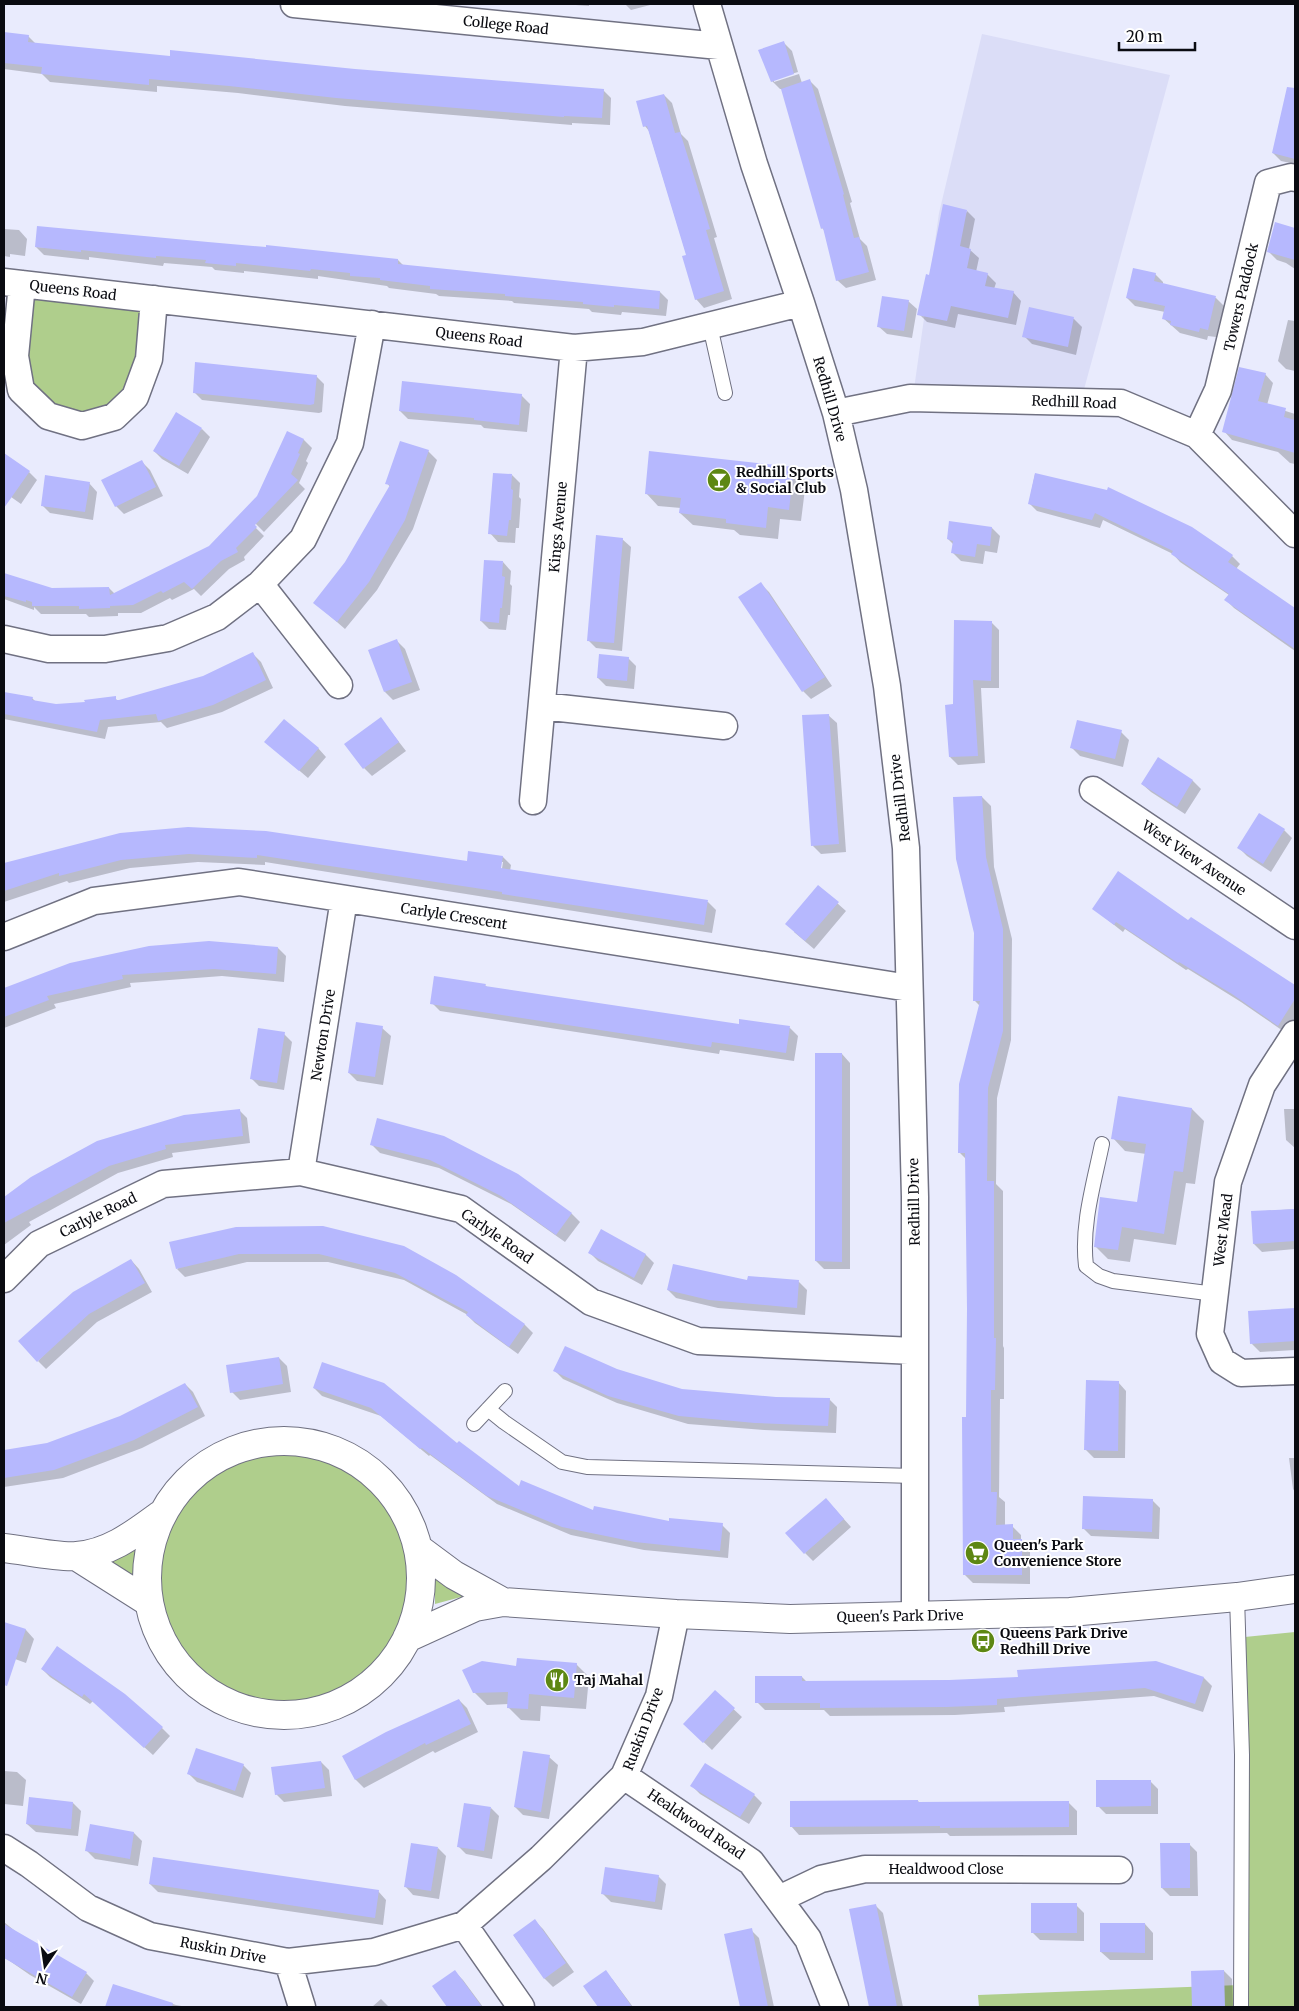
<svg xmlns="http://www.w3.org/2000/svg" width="1299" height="2011" viewBox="0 0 1299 2011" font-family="Merriweather,serif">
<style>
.built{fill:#dbddf7}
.green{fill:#afce8c}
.shadow{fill:#0003;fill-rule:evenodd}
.building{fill:#b6b8fe}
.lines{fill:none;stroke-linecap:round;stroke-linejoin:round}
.service-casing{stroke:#707182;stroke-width:16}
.minor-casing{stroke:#707182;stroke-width:29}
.tertiary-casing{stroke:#707182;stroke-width:30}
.service{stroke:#fff;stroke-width:14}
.minor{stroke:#fff;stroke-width:26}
.tertiary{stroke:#fff;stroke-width:28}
.labels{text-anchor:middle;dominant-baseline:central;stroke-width:4;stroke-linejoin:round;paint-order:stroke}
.street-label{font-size:14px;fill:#0a0b11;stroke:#fff}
.poi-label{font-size:14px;font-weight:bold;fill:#0a0b11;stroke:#fff;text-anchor:start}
</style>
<rect width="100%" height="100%" fill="#e9ebfd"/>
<path class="built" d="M982,34L1170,75L1083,393L914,389L939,213Z"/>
<path class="green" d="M22,284L142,298L149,359L114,417L48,416L15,356Z
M159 1578a125 125 0 1 1 250 0a125 125 0 1 1-250 0Z
M141,1541L134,1586L98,1562Z
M435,1567L472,1594L435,1604Z
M1295,1632V2007H979L978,1995L1240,1985L1235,1638Z"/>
<path class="shadow" d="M562,4H589V6Z
M625,4H654L631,10Z
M4,33L28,36L36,44L171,57L603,90L611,98L610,125L572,123V125L345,106L238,93L157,86V92L50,82L42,74L4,69Z
M784,43L792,51L798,72L774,79V82L799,74L802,83L810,81L818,89L852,202L850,203L860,239L867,246L876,280L846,288L837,280L825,231L822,228L782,89H780L772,81Z
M664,95L672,103L681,134L688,141L717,237L714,238L732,299L704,308L696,299L687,256L649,131L645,126Z
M1280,121L1295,125V164L1281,161L1273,153Z
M967,211L975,219L969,249L979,258L976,272L987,274L996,283L994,289L1013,292L1021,301L1016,325L958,314L955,328L927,322L919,314Z
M1293,228L1295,231V269L1286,263L1277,260L1269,252Z
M4,229L19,230L27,239L25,256L10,254V257L4,256Z
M36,247L398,260L404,266L660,292L668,300L666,316L622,312L621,315L592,312L589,309L514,303L512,301L439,296L436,294L389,288L387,286L318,276V279L244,271V273L215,270L212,267L164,263L163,266L89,257V260L44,255Z
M1155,274L1163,282V284L1216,298L1224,306L1216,337L1208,336L1207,340L1180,333L1163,318L1165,312L1135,306L1127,298Z
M908,301L917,309L912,338L887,334L878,326Z
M1030,309L1074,319L1082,327L1076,355L1032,344L1024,336Z
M1288,320L1295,321V371L1286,369L1278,361Z
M1265,374L1273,383L1267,405L1295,414V464L1290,463L1278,452L1232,440L1224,431Z
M316,376L324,384L322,412L319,413L202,400L194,392Z
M521,395L530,404L527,432L484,428L481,425L408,419L400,411Z
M202,429L210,437L188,474L162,459L154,451Z
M288,433L304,440L312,448L306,461L308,463L299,483L305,489L264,532L252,520L250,522L264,536L244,557L245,560L229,569L201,596L194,589L172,600L170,598L141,613H118V616L89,617L86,614H41L34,607V610L4,599V575L52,589L109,588L115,594L209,547L258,497Z
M428,451L437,460L413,529L377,590L345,629L315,603L346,563L390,487L387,483Z
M4,454L29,472L37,480L21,504L4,492Z
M142,462L150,470L163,496L124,514L116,506Z
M793,469L806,481L801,521L780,519L778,539L740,535L734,530L693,525L680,513L681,508L658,506L646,493Z
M1035,474L1232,556L1240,564L1236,569L1295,611V651L1234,608L1226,600L1229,595L1180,562L1173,554L1103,520L1100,528L1037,511L1029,503Z
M512,475L520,483L519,497L521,499L519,528H516L515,543L498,542L490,533Z
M89,483L97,492L93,520L50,513L42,505Z
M992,528L1000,536L997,553L985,551L983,564L961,561L953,553L954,545L948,539Z
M622,539L631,547L622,651L596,648L588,640Z
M503,562L511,571L510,584L512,586L510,615H508L506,630L489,629L481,621Z
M761,584L769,592L832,686L811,699L803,691Z
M991,622L999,630V688H981L985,763L958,765L950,757L954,706Z
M397,641L405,649L420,690L393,700L385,692Z
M253,654L261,662L273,688L222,712L167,728L161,722L108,727L105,739L4,719V693L32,698L36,702L56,706L86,703L115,698L118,701L203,677Z
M628,658L636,666L634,689L606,686L598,678Z
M828,715L837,723L846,852L821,854L813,846Z
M381,719L406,751L372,776L364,768Z
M1121,732L1129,740L1123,767L1080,756L1072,748Z
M266,742L318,748L326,757L308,778Z
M1158,759L1193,781L1201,789L1185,814L1151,792L1142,784Z
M982,797L991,806L994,867L1012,939L1011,1040L997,1098L996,1184L1003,1191V1346L1004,1348V1399H1000L999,1497L1005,1502V1526H1012L1021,1535V1540L1030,1549V1584L973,1583L964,1574L967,1419V1160L960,1153L980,1006L975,1001Z
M1284,830L1292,838L1271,872L1247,856L1239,848Z
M120,834L468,863L503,857L511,865L510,871L708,902L716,910L712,933L265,862V865L198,862L130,868L69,883L67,881L4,902V864ZM501,862H503L501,875L499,874Z
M818,886L846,911L814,949L794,932Z
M1094,909L1189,922L1191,918L1295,986V1020L1286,1033L1241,1002L1188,969L1186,970L1125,929L1123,932Z
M278,948L286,956L284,982L222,976L130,983L131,987L54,1004L56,1008L4,1028V989L70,964Z
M485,985L487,987L740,1025V1020L790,1028L798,1036L794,1061L720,1050L719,1054L440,1011L432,1003Z
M382,1028L391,1036L383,1085L357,1081L349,1073Z
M284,1034L292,1042L284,1090L259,1086L251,1078Z
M816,1054H842L850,1063V1269H824L816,1261Z
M1192,1109L1204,1121L1195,1184L1186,1183L1176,1245L1134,1239L1130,1262L1108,1259L1095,1246L1138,1204L1146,1154L1125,1151L1113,1138Z
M1284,1109H1295V1148L1286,1140Z
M239,1110L247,1118L250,1143L172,1153L173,1157L118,1173L29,1222L31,1225L4,1245V1199L31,1178Z
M372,1145L517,1176L572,1214L580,1222L565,1242L511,1204L439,1168L380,1153Z
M1295,1209V1249L1262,1252L1254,1244L1252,1212Z
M236,1228L456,1276L525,1325L533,1333L518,1354L475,1323L466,1314L404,1280L328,1262H247L185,1277L177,1269Z
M602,1231L646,1255L654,1263L642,1285L598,1261L590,1253Z
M131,1260L139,1269L152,1292L97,1322L46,1369L38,1361Z
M748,1282H799L807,1290L805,1315L718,1308L676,1298L668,1290Z
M1295,1310V1350L1260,1352L1252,1344L1249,1312Z
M279,1358L287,1366L291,1392L240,1400L232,1392Z
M323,1363L457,1445L520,1488L594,1512L670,1522L722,1525L730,1533L728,1558L644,1550L571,1535L497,1504L430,1455L429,1456L381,1416L322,1396L314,1388Z
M617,1370L682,1390L776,1398L829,1399L837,1407L836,1433L764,1430L688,1424L617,1403L563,1379L555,1371Z
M1118,1382L1126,1391L1125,1458H1094L1085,1449Z
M185,1384L193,1392L205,1416L142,1448L63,1478L4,1487V1451L47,1444L120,1417Z
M1289,1458H1295V1492L1293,1489Z
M1152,1500L1160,1508L1159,1539L1091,1536L1083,1528Z
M834,1508L851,1527L813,1561L805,1553Z
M4,1623L26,1630L34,1639L26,1663L4,1655Z
M576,1664L589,1677L586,1709L541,1706L540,1721L521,1720L508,1707L509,1704L487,1705L474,1692L517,1667Z
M42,1669L162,1728L170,1736L153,1755L93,1701L90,1704L50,1677Z
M802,1677L807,1682L1204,1678L1212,1686L1203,1712L1154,1696L1004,1707L1005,1712L955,1715L830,1716L824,1710H765L757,1702Z
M715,1692L742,1717L712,1750L693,1732Z
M459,1700L467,1708L478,1732L435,1753L433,1751L364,1788L356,1780L344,1757Z
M549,1757L558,1765L549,1819L523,1815L515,1807Z
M321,1762L329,1770L332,1796L284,1802L276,1794Z
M243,1765L251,1773L243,1798L197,1782L189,1774Z
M4,1771L17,1772L26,1780L23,1806L4,1804Z
M1150,1781L1158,1789V1814H1106L1098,1806Z
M692,1786L754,1795L762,1803L749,1824L700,1794Z
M918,1801L920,1803L1068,1802L1077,1811V1835L950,1836L947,1833L799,1835L791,1826Z
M73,1803L81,1811L78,1836L36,1832L27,1824Z
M491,1808L499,1816L492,1859L466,1854L458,1846Z
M134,1833L142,1841L138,1866L95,1859L87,1851Z
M1189,1844L1197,1852L1198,1896H1170L1162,1888Z
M438,1848L446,1856L439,1899L413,1895L405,1886Z
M658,1876L666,1884L662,1910L611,1902L603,1894Z
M150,1884L378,1891L386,1900L383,1925L158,1892Z
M875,1905L883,1913L903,2007H870L850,1910Z
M1076,1905L1084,1913V1941L1040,1940L1032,1932Z
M535,1921L543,1929L574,1972L553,1987L545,1979L514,1936Z
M4,1922L20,1935L86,1973L94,1981L81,2004L30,1975L4,1957Z
M1145,1924L1153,1933V1960H1110L1101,1952Z
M751,1930L759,1938L774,2007H741L726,1935Z
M1224,1971L1232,1979L1233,2007H1193L1192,1972Z
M455,1972L463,1980L483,2007H449L434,1987Z
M605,1972L613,1980L633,2007H599L585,1986Z
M114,1985L176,2005L187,2007H107Z
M381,1999L389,2007H372Z"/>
<path class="building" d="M4,32L29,35L28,42L170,56V50L355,69L604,89L602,118L564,116V117L336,98L229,86L149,79V85L41,74L42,67L4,63Z
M784,41L794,74L771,82L758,50Z
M810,79L844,194L843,195L854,238L859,237L869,272L836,281L823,228L821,229L781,89Z
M1287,87L1295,88V159L1272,153Z
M664,94L675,133L680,132L697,186L710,229L706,230L724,291L695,300L682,256L686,255L647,126L643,127L636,101Z
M943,204L967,210L960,246L971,249L967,268L988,273L985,286L1014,291L1008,318L951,306L947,321L917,315L926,274L929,275Z
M1275,222L1295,228V260L1267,252Z
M37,226L208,242L266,247V245L398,259V264L660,291L659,309L614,305V307L583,304V302L505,296V294L430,289V286L380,280V278L350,276V273L311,269L310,271L236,263V266L205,263L206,260L156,256V258L81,250V252L35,247Z
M1133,268L1156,273L1154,281L1216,296L1208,330L1200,328L1199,332L1170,325L1171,321L1162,319L1165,306L1126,298Z
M882,296L909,300L904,331L877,327Z
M1029,307L1074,317L1068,347L1022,337Z
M195,362L317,375L314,404L310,405L193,393Z
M1239,367L1266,373L1258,401L1286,408L1284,417L1295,420V453L1222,432Z
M402,381L522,394L519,425L474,420V418L399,411Z
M176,412L202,428L179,466L153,451Z
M287,431L304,439L298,453L300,454L291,474L298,480L255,525L257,527L236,548L238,552L221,561L192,589L184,582L163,593L161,591L133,605L110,606V608L79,609V606H32V602L26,600V602L4,596V573L52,588L109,587L110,595L209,546L257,496Z
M400,441L429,450L405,520L369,582L337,622L313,603L345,562L390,485L385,484Z
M649,451L794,467L789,510L768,507L766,528L726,523V519L679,513L681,498L645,494Z
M4,453L30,471L4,508Z
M142,460L156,487L115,507L101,480Z
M493,473L512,474L511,489L513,490L511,520H509L507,536L488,534Z
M1035,473L1107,490L1108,487L1192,527L1233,555L1228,562L1295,608V649L1224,600L1229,594L1171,554L1173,551L1095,513L1092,520L1028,504Z
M45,475L90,482L85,512L41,506Z
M949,521L992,527L990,546L977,544L975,557L951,553L953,541L947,539Z
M596,535L623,538L614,643L587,641Z
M484,560L503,561L502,576L505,577L502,608H500L499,623L480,621Z
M761,582L825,677L802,692L738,597Z
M954,620L992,621L991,681L973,680L978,756L949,757L945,705L953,704Z
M397,639L412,682L384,692L368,650Z
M253,652L266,680L213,705L158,721L156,714L100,720L97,732L4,714V692L33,697L32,700L56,704L85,702L84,700L116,696V700H119L203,676Z
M599,654L629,657L627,681L597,678Z
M829,714L839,844L811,846L802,715Z
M381,717L399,742L363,769L344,744Z
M284,719L319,748L299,771L264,742Z
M1077,720L1122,730L1115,759L1070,748Z
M1158,757L1193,780L1177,807L1141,784Z
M982,796L986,857L1003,929V1031L988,1088L987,1181H994V1338H996L995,1390H991V1492H997L996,1525L1013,1524V1539H1022V1575H963L962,1417H966L967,1309L965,1153H958L959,1084L980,1001H973L974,933L956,859L953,797Z
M1259,813L1285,829L1263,864L1237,848Z
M188,827L266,831L467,861L468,851L503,856L501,868L708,900L704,925L502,894V892L257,855V858L189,854L121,860L59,876V873L4,891V863L120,833Z
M1118,871L1188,920L1191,917L1295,985V999L1278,1026L1232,994L1179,962L1178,963L1116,922L1114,925L1092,909Z
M818,885L839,902L805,941L785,924Z
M209,941L278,947L276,974L214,969L122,975L123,979L47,996L49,1000L4,1017V988L70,963L149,946Z
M434,976L486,984L485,986L739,1024V1019L790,1026L786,1053L712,1042L711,1047L430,1004Z
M356,1022L383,1026L375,1077L348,1073Z
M258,1028L285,1032L277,1083L250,1079Z
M815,1053H842V1262L815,1261Z
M1118,1096L1192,1108L1183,1172L1174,1171L1164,1234L1122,1227L1118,1250L1094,1247L1100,1197L1137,1202L1146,1144L1111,1139Z
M240,1109L243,1136L165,1145L166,1149L109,1166L4,1223V1197L31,1177L97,1141L184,1115Z
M377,1118L444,1136L518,1174L572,1213L556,1235L501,1196L430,1160L370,1145Z
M1295,1209V1241L1253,1244L1251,1211Z
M323,1226L404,1246L456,1275L525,1324L509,1347L466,1315L468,1312L395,1273L319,1254H239L176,1269L169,1242L236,1227Z
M601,1229L646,1254L634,1278L588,1253Z
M131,1259L145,1283L89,1314L37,1362L18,1341L73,1292Z
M673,1264L747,1280L748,1276L799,1280L797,1308L709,1300L667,1290Z
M1295,1308V1341L1250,1344L1248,1311Z
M565,1346L617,1369L682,1389L776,1397L830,1398L828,1426L755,1423L679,1416L608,1396L553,1371Z
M279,1357L283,1384L230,1393L226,1365Z
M322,1362L384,1383L457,1443L459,1441L519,1486L521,1480L593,1510L594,1506L669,1521V1518L723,1523L720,1551L635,1542L562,1527L487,1496L422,1448L420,1449L371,1408L313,1388Z
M1086,1380L1119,1381L1118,1451L1084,1450Z
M185,1383L198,1407L134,1440L54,1470L4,1478V1450L47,1443L120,1416Z
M1083,1496L1153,1499L1152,1532L1082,1529Z
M826,1498L844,1519L804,1554L785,1533Z
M4,1622L26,1629L7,1686L4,1685Z
M57,1646L125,1694L163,1727L144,1748L84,1694L82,1697L41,1669Z
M517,1658L577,1663L574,1698L529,1694L528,1709L507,1708L508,1692L473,1693L462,1670L482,1661L516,1666Z
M1156,1661L1204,1677L1195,1704L1145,1688L997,1699V1705L946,1707L820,1708V1703H755V1676H802V1681L949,1680L1018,1677L1017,1670Z
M715,1690L735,1708L703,1743L683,1724Z
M459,1699L471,1724L426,1745L425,1743L355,1780L342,1756L386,1732Z
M196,1748L244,1764L235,1791L187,1774Z
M523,1751L550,1755L541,1812L514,1807Z
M321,1761L325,1788L275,1795L271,1767Z
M705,1763L755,1794L740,1817L690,1786Z
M1096,1780H1151V1806L1096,1807Z
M29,1797L73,1802L71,1829L26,1824Z
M918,1800V1802L1069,1801V1827L940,1828V1826L790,1827V1801Z
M464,1803L491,1807L484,1851L457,1847Z
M90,1824L134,1832L130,1859L85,1851Z
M411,1843L438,1847L431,1891L404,1887Z
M1160,1843H1190V1888H1161Z
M153,1857L379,1890L375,1918L149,1884Z
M605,1867L659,1875L655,1902L601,1894Z
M1031,1903H1077V1933H1031Z
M876,1904L894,1991L897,2007H869L849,1909Z
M535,1919L566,1963L544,1979L513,1935Z
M1100,1923H1145V1953L1100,1952Z
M4,1924L87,1972L72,1997L4,1958Z
M752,1928L768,2007H740L724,1934Z
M455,1970L482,2007H447L432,1986Z
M606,1970L632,2007H598L583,1986Z
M1224,1970L1225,2007H1192L1191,1971Z
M113,1984L173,2003L172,2007H105Z"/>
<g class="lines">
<g class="service-casing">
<path id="service" d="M710,326L725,393
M1102,1144C1094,1183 1081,1225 1086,1266L1099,1276L1113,1281L1215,1294
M488,1409L504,1422L562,1462L587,1467L914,1476
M474,1424L505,1391
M1237,1597L1242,1755L1241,2007"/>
</g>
<g class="minor-casing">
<path id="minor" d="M294,4L719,46
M707,4L754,164L801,303L836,413L854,490L887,686L906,848L915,1197V1616
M4,282L574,348L643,342L801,303
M22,284L15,356L21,390L48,416L82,426L114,417L135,397L149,359L154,299
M836,413L910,398L1121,403L1197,435L1295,534
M1197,435L1218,390L1268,183L1291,177L1295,178
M260,584L339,685
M4,639L49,649H105L168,638L217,617L260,584L303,539L350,443L372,324
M542,706L724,726
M1093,790L1295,926
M533,801L574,348
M4,937L94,901L239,882L909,988
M1295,1034L1262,1085L1228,1182L1210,1334L1222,1361L1241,1373L1295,1371
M301,1172L344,899
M4,1279L39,1244L163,1184L301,1172L461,1209L591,1302L698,1341L914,1351
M624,1776L751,1862L808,1939L835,2007
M4,1848L29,1864L88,1908L150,1936L288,1962L374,1952L464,1925L541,1858L624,1776L659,1696L676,1614
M779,1899L821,1879L865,1869L1119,1870
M464,1925L521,2007
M288,1962L302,2007"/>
</g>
<g class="tertiary-casing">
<path id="tertiary" d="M147 1578a137 137 0 1 1 274 0a137 137 0 1 1-274 0Z
M4,1548C24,1550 59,1558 77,1556C110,1553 134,1534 160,1515
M419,1549L454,1575L503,1602
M76,1556L147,1601
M407,1638L475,1607L503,1602L676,1614L790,1619L1070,1612L1237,1597L1295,1589"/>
</g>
<use href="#service" class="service"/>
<use href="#minor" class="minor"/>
<use href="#tertiary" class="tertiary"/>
</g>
<defs>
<g id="bar-disc" transform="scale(1.25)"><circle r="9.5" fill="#5d8713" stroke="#fff"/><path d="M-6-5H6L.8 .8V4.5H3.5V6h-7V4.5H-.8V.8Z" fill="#fff"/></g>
<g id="supermarket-disc" transform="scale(1.25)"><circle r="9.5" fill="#5d8713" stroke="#fff"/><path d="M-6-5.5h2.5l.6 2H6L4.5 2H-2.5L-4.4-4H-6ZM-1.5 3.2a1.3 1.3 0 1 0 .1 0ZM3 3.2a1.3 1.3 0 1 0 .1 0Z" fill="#fff"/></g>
<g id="bus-disc" transform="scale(1.25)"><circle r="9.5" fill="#5d8713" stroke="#fff"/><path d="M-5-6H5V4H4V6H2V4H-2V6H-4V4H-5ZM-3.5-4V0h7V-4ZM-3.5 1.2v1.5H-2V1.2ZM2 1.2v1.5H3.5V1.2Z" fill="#fff"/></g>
<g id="restaurant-disc" transform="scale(1.25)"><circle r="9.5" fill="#5d8713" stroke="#fff"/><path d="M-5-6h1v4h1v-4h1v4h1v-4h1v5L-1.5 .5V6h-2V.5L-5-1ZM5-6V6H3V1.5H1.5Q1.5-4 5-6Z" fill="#fff"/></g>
</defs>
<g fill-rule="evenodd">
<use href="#bar-disc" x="719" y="480"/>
<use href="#supermarket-disc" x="977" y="1553"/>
<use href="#bus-disc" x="983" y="1641"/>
<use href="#restaurant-disc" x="557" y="1680"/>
</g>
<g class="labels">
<g class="street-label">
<text transform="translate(506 25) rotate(6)">College Road</text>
<text transform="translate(73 290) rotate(7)">Queens Road</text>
<text transform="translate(1241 297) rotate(-77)">Towers Paddock</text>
<text transform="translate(479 337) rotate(7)">Queens Road</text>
<text transform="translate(830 399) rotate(74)">Redhill Drive</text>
<text transform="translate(1074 402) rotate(2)">Redhill Road</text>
<text transform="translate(558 527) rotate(-85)">Kings Avenue</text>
<text transform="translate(900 798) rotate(-97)">Redhill Drive</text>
<text transform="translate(1194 858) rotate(34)">West View Avenue</text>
<text transform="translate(454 916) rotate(9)">Carlyle Crescent</text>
<text transform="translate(323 1035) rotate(-81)">Newton Drive</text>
<text transform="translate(914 1202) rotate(-91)">Redhill Drive</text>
<text transform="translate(98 1215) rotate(-26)">Carlyle Road</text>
<text transform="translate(1223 1230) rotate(-83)">West Mead</text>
<text transform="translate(497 1236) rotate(35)">Carlyle Road</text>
<text transform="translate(900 1616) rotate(-1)">Queen's Park Drive</text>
<text transform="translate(643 1729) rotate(-69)">Ruskin Drive</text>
<text transform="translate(696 1824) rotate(34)">Healdwood Road</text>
<text x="946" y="1869">Healdwood Close</text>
<text transform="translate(223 1950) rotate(11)">Ruskin Drive</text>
</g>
<g class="poi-label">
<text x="736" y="472">Redhill Sports<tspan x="736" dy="16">&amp; Social Club</tspan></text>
<text x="994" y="1545">Queen's Park<tspan x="994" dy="16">Convenience Store</tspan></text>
<text x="1000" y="1633">Queens Park Drive<tspan x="1000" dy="16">Redhill Drive</tspan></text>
<text x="574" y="1680">Taj Mahal</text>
</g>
</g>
<rect width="1299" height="2011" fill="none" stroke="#0a0b11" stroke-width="10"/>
<g transform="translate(45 1966) rotate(193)" stroke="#ffffff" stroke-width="4" paint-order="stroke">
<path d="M0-4L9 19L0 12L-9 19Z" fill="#0a0b11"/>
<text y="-8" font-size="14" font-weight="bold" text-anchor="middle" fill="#0a0b11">N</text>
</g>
<path d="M1119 42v8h76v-8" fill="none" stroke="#0a0b11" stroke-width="2.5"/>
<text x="1126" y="42" font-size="15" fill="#0a0b11" stroke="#ffffff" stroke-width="4" paint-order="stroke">20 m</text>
</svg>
